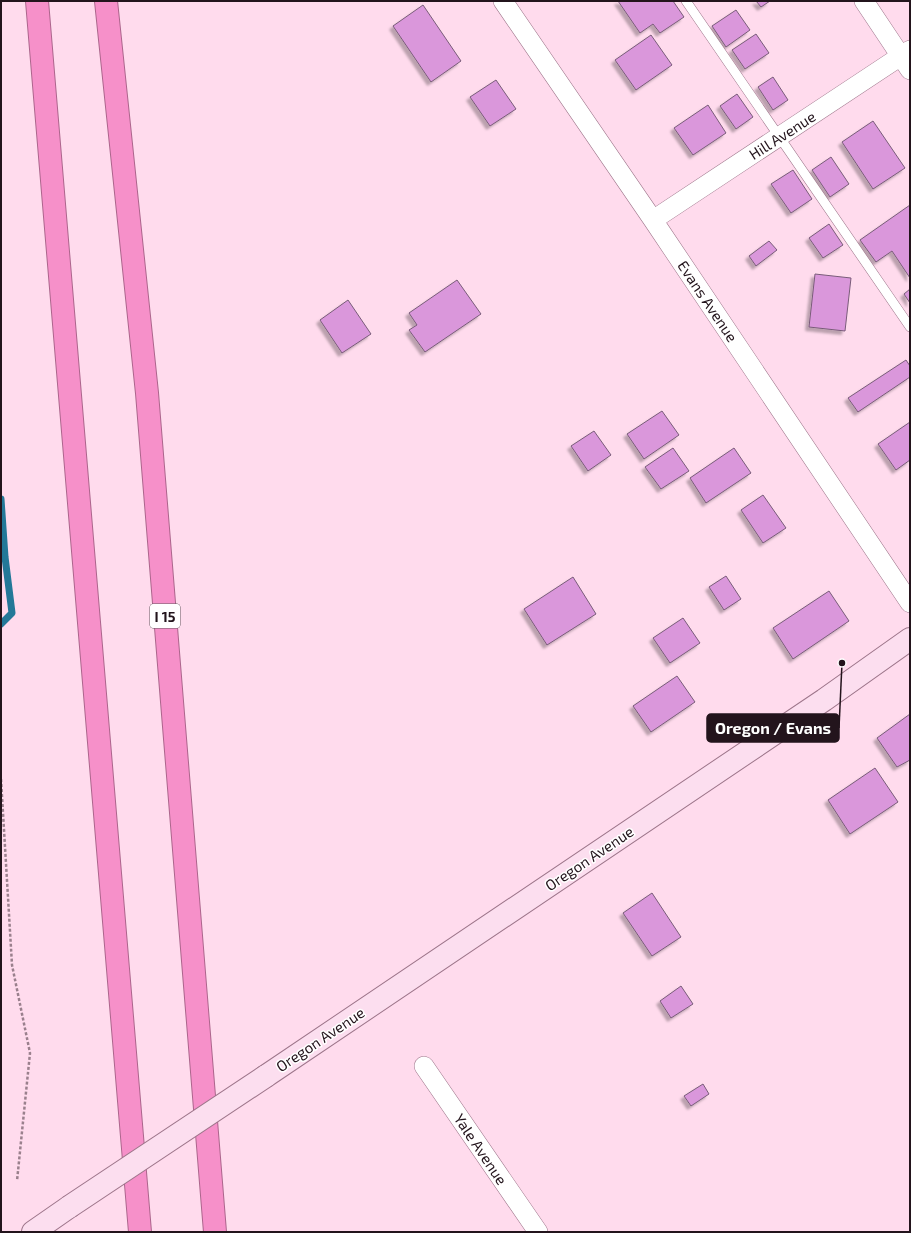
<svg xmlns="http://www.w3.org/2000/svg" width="911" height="1233" viewBox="0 0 911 1233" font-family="'Exo 2',sans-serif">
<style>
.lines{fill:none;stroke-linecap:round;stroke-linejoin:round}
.stream{stroke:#237898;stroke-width:7}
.building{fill:#da97db;stroke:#795c79;filter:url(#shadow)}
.lane-casing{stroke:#9d758a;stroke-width:10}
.street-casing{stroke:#9d758a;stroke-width:20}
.secondary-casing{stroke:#9d758a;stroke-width:24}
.highway-casing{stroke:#ac658c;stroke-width:24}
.path{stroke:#9a808d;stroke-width:2.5;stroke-dasharray:3 2;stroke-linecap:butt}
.lane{stroke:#fff;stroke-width:9}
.street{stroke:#fff;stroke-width:19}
.secondary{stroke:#fcdeef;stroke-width:22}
.highway{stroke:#f690c9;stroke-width:22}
.secondary-bridge-casing{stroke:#9d758a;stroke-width:24;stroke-linecap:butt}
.secondary-bridge{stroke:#fcdeef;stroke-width:22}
.labels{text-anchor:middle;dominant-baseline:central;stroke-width:3;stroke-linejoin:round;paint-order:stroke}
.shield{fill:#fff;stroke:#655a60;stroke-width:1}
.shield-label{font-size:14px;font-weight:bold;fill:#23141c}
.street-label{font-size:15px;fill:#23141c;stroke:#fff}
.leader{fill:none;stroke:#23141c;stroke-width:1.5}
.callout-dot{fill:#23141c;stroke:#fff;stroke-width:1.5}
.callout{fill:#23141c;stroke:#23141c;stroke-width:1.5}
.callout-label{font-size:16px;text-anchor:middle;font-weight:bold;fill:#fff}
</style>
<defs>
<filter id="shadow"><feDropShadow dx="-3.5" dy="3.5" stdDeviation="1" flood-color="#0004"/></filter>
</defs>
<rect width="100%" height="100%" fill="#ffdbed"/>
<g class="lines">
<path class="stream" d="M1,499L5,557L12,613L1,624"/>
</g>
<path class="building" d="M618,1H673L684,17L660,33L653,24L640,33Z
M756,1H770L761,7Z
M423,5L461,61L431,82L393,26Z
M736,10L750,30L726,47L712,26Z
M756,34L769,53L745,69L732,50Z
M651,35L672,65L636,90L615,60Z
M773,77L788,100L773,110L758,87Z
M496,80L516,109L490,126L470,97Z
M737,94L753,117L736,129L720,106Z
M708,105L726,133L693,155L674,128Z
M873,121L905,168L873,189L842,142Z
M831,157L849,184L830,197L812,170Z
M793,170L812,199L791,213L771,184Z
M910,205V278L892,251L876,262L860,240Z
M829,224L843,245L823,258L809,238Z
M769,241L777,250L756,266L749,256Z
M815,274L851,278L845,331L809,327Z
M457,280L481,314L425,352L409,330L417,325L409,313Z
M910,289V303L904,294Z
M348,300L371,334L342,353L320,320Z
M906,360L910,366V377L858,412L848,398Z
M662,411L679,435L644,459L627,434Z
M910,422V460L896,470L878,444Z
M594,431L611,455L588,471L571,446Z
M673,448L689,471L661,489L645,467Z
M734,448L751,473L706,503L690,478Z
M763,495L786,528L763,543L741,510Z
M726,576L741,599L724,610L709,587Z
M573,577L596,614L547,645L524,609Z
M829,591L849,621L793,659L773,628Z
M683,618L700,643L670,663L653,638Z
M677,676L695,702L651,732L633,706Z
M910,714V760L897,767L877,738Z
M875,768L898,802L850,834L828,800Z
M652,893L681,937L652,956L623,913Z
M681,986L693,1004L671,1018L660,1001Z
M703,1084L709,1094L691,1106L684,1096Z"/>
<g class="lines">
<g class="lane-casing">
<path id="lane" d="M686,1L910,327"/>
</g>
<g class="street-casing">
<path id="street" d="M503,1L653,220L910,603
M864,1L910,70
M653,220L910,50
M424,1066L538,1232"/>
</g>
<g class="secondary-casing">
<path id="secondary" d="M266,1076L824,700L910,639
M33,1232L69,1207"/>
</g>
<g class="highway-casing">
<path id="highway" d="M37,1L140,1232
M106,1L147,393L215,1232"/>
</g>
<path class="path" d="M1,779L12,965L30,1053L17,1181"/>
<use href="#lane" class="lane"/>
<use href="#street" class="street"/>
<use href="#secondary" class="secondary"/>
<use href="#highway" class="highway"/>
<g class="secondary-bridge-casing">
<path id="secondary-bridge" d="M69,1207L266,1076"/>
</g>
<use href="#secondary-bridge" class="secondary-bridge"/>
</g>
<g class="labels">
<rect class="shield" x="150" y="604" width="30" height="24" rx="3"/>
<g class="shield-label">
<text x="165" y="616">I 15</text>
</g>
<g class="street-label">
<text transform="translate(782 135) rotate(-33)">Hill Avenue</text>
<text transform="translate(708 301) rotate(56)">Evans Avenue</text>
<text transform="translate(589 858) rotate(-34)">Oregon Avenue</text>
<text transform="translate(320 1039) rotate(-34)">Oregon Avenue</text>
<text transform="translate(481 1149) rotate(56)">Yale Avenue</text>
</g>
</g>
<path class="leader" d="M842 663L839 728"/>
<circle class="callout-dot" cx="842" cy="663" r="4"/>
<rect class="callout" x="707" y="714" width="132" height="28" rx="4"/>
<g class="callout-label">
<text x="773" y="734">Oregon / Evans</text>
</g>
<rect width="911" height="1233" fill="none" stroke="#23141c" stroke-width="4"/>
</svg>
